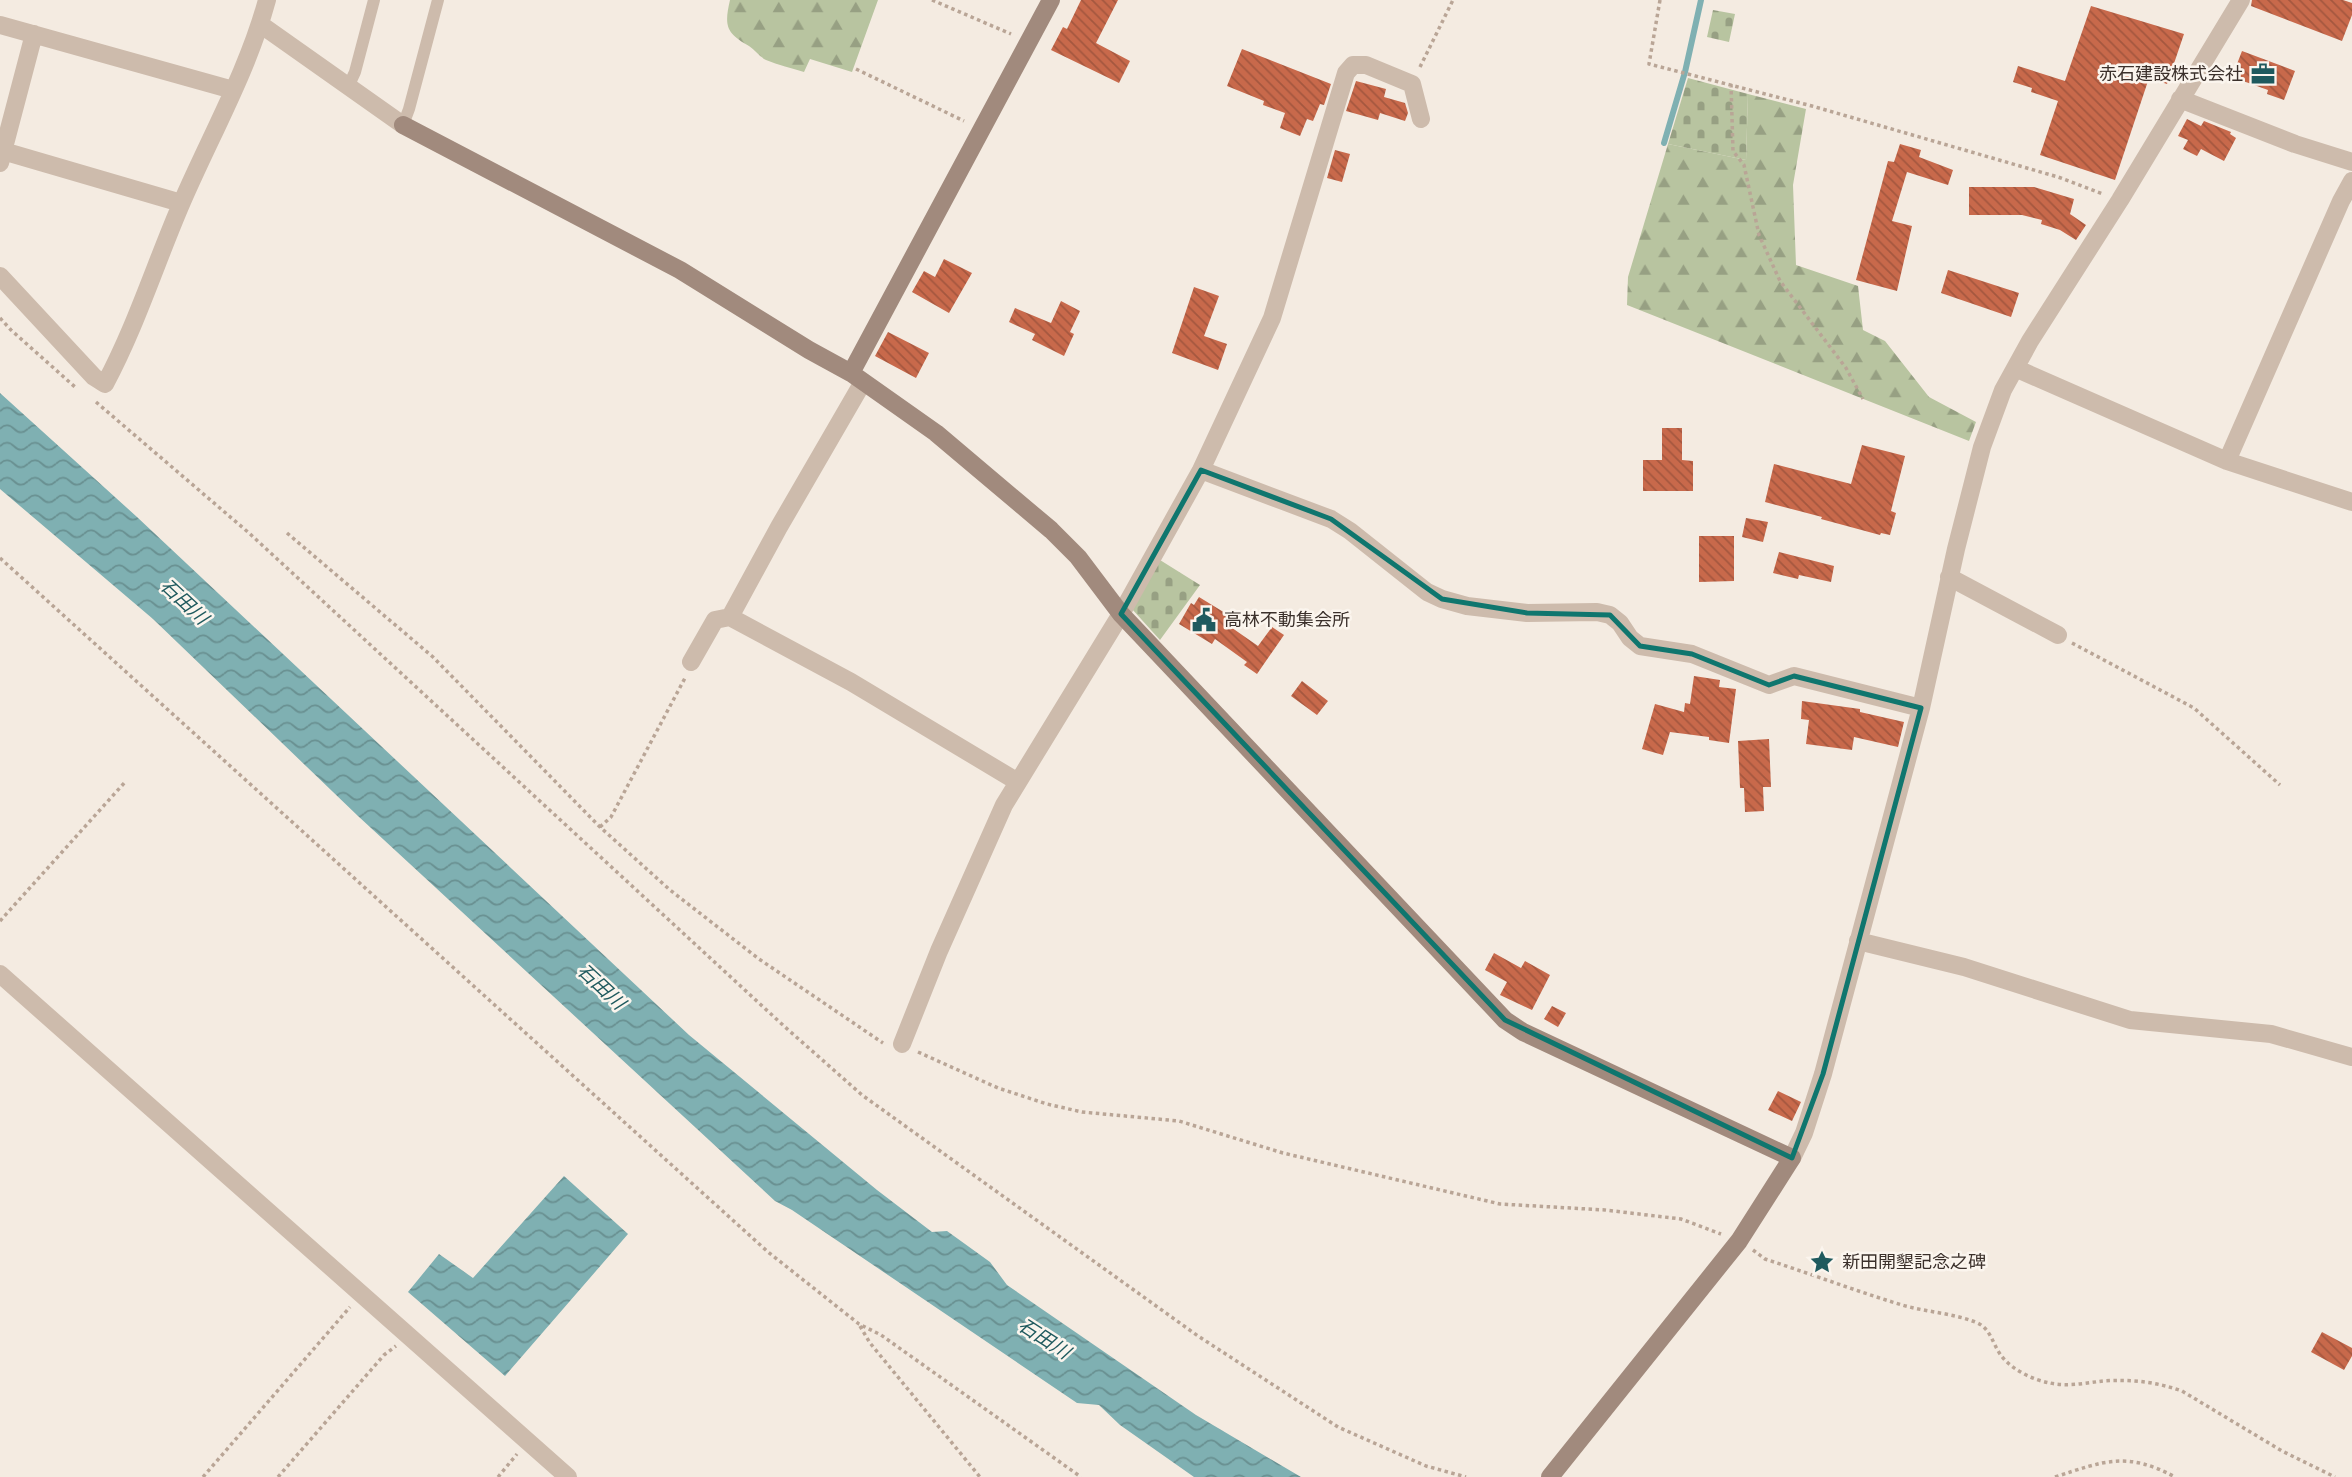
<svg xmlns="http://www.w3.org/2000/svg" width="2352" height="1477" viewBox="0 0 2352 1477" font-family="'Varela Round','Noto Sans JP',sans-serif">
<style>
.forest{fill:url(#forest-firs)}
.cemetery{fill:url(#cemetery-stones)}
.water{fill:url(#water-waves)}
.lines{fill:none;stroke-linecap:round;stroke-linejoin:round}
.stream{stroke:#7fb0b2;stroke-width:6}
.building{fill:url(#building-back-hatch)}
.path{stroke:#b9a596;stroke-width:3.5;stroke-dasharray:3.5 3.5;stroke-linecap:butt}
.lane{stroke:#cdbbac;stroke-width:12}
.street{stroke:#cdbbac;stroke-width:18}
.secondary{stroke:#a18a7d;stroke-width:18}
.marked{fill:none;stroke:#0f766e;stroke-width:5;stroke-linejoin:round}
.labels{text-anchor:middle;dominant-baseline:central;stroke-width:5;stroke-linejoin:round;paint-order:stroke}
.poi-label{font-size:18px;fill:#3b302b;stroke:#fbf5ee;text-anchor:start}
.water-label{font-size:19px;font-style:italic;fill:#1f5a5e;stroke:#fbf5ee}
</style>
<defs>
<pattern id="forest-firs" width="22" height="20" patternUnits="userSpaceOnUse" patternTransform="scale(1.75)"><rect width="22" height="20" fill="#b8c4a0"/><path d="M5 1l3.5 6h-7zM16 11l3.5 6h-7z" fill="#97a083"/></pattern>
<pattern id="cemetery-stones" width="16" height="16" patternUnits="userSpaceOnUse" patternTransform="scale(1.75)"><rect width="16" height="16" fill="#b8c4a0"/><path d="M2 7V4a2 2 0 0 1 4 0v3zM10 15v-3a2 2 0 0 1 4 0v3z" fill="#97a083"/></pattern>
<pattern id="water-waves" width="16" height="10" patternUnits="userSpaceOnUse" patternTransform="scale(1.75)"><rect width="16" height="10" fill="#7fb0b2"/><path d="M0 5q4-4 8 0t8 0" fill="none" stroke="#699091"/></pattern>
<pattern id="building-back-hatch" width="6" height="6" patternUnits="userSpaceOnUse" patternTransform="scale(1.75)"><rect width="6" height="6" fill="#c8694b"/><path d="M-1 5l2 2M0 0l6 6M5-1l2 2" fill="none" stroke="#a4573f"/></pattern>
</defs>
<rect width="100%" height="100%" fill="#f4ebe1"/>
<path class="forest" d="M730,0H878L852,72L810,59L804,72C792,68 778,65 766,60C760,57 755,50 749,46C726,33 724,26 730,0Z
M1748,94L1806,109L1793,185L1796,265L1858,286L1863,330L1885,341L1929,397L1976,422L1969,441L1627,305L1628,277L1668,144L1746,160Z"/>
<path class="cemetery" d="M1713,10L1735,14L1729,42L1707,37Z
M1688,78L1748,94L1746,160L1668,144Z
M1160,560L1200,585L1160,640L1132,609Z"/>
<path class="water" d="M0,393L137,517L689,1035L877,1190L932,1232L947,1231L990,1262L1007,1285L1196,1415L1301,1477H1194L1120,1425L1099,1405L1077,1403L792,1210L775,1201L358,816L153,619L0,489Z
M564,1176L628,1234L505,1376L408,1292L439,1254L473,1278Z"/>
<g class="lines">
<path class="stream" d="M1664,143L1685,72L1701,0"/>
</g>
<path class="building" d="M1081,0H1118L1096,43L1130,61L1119,83L1051,50L1063,27L1067,29Z
M2252,0H2343L2352,3V15L2342,41L2251,6Z
M2091,6L2184,34L2167,84L2149,78L2115,180L2040,155L2058,101L2031,92L2032,88L2013,82L2018,66L2065,81Z
M1242,49L1331,84L1324,105L1320,104L1313,121L1307,119L1300,136L1280,128L1285,113L1263,105L1264,101L1227,86Z
M2242,51L2295,71L2284,100L2267,94L2268,90L2232,77Z
M1356,81L1386,89L1384,97L1405,103L1408,113L1405,121L1380,113L1378,120L1346,111Z
M2187,119L2201,126L2204,121L2231,132L2230,134L2236,138L2224,161L2201,149L2197,156L2183,149L2188,140L2178,136Z
M1900,144L1921,150L1919,157L1953,170L1948,185L1907,172L1892,221L1912,226L1897,291L1856,280L1888,161L1894,162Z
M1335,150L1350,154L1342,182L1327,178Z
M1969,187H2034L2074,199L2070,214L2086,225L2076,240L2060,230L2041,224L2042,220L2022,215H1969Z
M944,259L972,273L949,313L912,292L924,271L935,277Z
M1948,270L2019,293L2011,317L1941,293Z
M1194,287L1219,296L1204,336L1227,344L1218,370L1172,353Z
M1061,301L1080,311L1070,332L1074,334L1064,356L1032,340L1035,334L1009,322L1015,308L1051,323Z
M888,332L929,353L916,378L875,356Z
M1662,428H1682V460L1693,461V491H1643V460H1662Z
M1862,445L1905,456L1891,511L1896,513L1890,535L1881,533L1880,535L1821,519L1822,517L1765,502L1774,464L1851,484Z
M1746,518L1768,522L1763,542L1742,537Z
M1699,536H1734V581L1699,582Z
M1779,552L1834,566L1831,582L1799,575L1798,579L1773,573Z
M1199,597L1230,616L1225,623L1258,646L1272,627L1284,635L1257,674L1244,665L1247,662L1215,639L1212,644L1179,624L1191,603L1194,605Z
M1694,676L1720,680L1719,687L1736,689L1729,743L1709,740V737L1670,732L1663,755L1642,749L1655,704L1684,712L1685,703L1690,704Z
M1302,681L1328,701L1317,715L1291,696Z
M1802,701L1860,709V712L1904,722L1898,747L1854,737L1852,750L1806,744L1809,720L1801,719Z
M1769,739L1771,787H1763L1764,811L1745,812L1744,788H1740L1738,741Z
M1494,953L1521,968L1525,961L1550,975L1532,1010L1500,995L1507,982L1485,970Z
M1552,1006L1566,1013L1558,1027L1544,1019Z
M1778,1091L1801,1102L1792,1121L1768,1110Z
M2322,1332L2352,1348V1356L2344,1370L2311,1352Z"/>
<g class="lines">
<path class="path" d="M932,0L1011,34
M1660,0L1649,64L1812,106L2058,177L2103,194
M1420,67L1453,0
M856,69L964,121
M1731,84L1733,151L1744,165L1759,235L1780,281L1846,368L1863,399
M0,318L11,330L75,387
M96,402L249,533L785,1027L862,1095L1198,1336L1338,1427L1426,1466L1466,1477
M287,533L433,657L600,827L670,890L759,959L883,1043
M0,558L768,1252L859,1324L881,1335L1081,1477
M2072,643L2194,708L2280,785
M600,827L611,817L685,678
M0,921L126,781
M918,1052L998,1088L1047,1104L1082,1112L1179,1121L1283,1153L1500,1204L1605,1210L1681,1219L1721,1234
M1753,1250L1765,1259C1811,1274 1856,1291 1902,1305C1926,1312 1952,1313 1975,1322C1990,1327 1992,1342 2000,1354C2010,1369 2033,1380 2050,1383C2067,1387 2086,1383 2103,1381C2131,1379 2157,1382 2182,1391L2282,1451L2335,1477
M860,1326L870,1343L980,1477
M203,1477L350,1307
M278,1477L384,1355L396,1346
M498,1477L517,1454
M2055,1477C2104,1461 2127,1451 2175,1477"/>
<path class="lane" d="M349,85L355,72L374,0
M403,125L409,109L438,0"/>
<path class="street" d="M260,24L403,125
M0,25L233,90
M2180,99L2295,144L2352,162
M3,151L181,203
M0,163L34,34
M0,276L94,377L105,384C136,326 156,262 182,202C211,135 248,70 267,0
M2015,368L2227,461L2352,502
M2227,461L2341,201L2352,181
M1201,470L1331,519L1350,531L1427,592L1442,599L1467,606L1527,613L1597,612L1610,615L1620,623L1630,638L1640,646L1692,654L1769,685L1794,676L1921,708
M1949,577L2058,635
M730,617L779,527L863,382
M691,662L715,620L730,617L851,682L1018,782
M1858,941L1964,967L2130,1020L2271,1034L2352,1057
M0,974L568,1477
M902,1044L939,951L1004,805L1121,614L1201,470L1272,318L1346,73L1353,65H1366L1412,84L1421,119
M1792,1158L1804,1133L1823,1074L1921,708L1956,549L1982,447L2003,390L2030,341L2120,200L2241,0"/>
<path class="secondary" d="M403,125L680,270L809,350L851,373L936,433L1051,530L1078,557L1121,614L1505,1020L1523,1032L1792,1158L1739,1241L1550,1477
M851,373L1051,0"/>
</g>
<path class="marked" d="M1201,470L1331,519L1442,599L1527,613L1610,615L1640,646L1692,654L1769,685L1794,676L1921,708L1823,1074L1792,1158L1505,1020L1121,614Z"/>
<defs>
<g id="office-bare" transform="scale(1.89)"><path d="M-6-3h4V-5.5h4V-3h4V5H-6ZM-1-4.5V-3h2v-1.5ZM-6 0V1H6V0Z" fill="#1f5a5e" stroke="#fbf5ee" stroke-width="2.5" paint-order="stroke"/></g>
<g id="civic-bare" transform="scale(1.89)"><path d="M-.6-6.5H3V-4.5H.6V-3L4-1V1h2V6H-6V1h2V-1L-.6-3ZM-1.2 2.5V6h2.4V2.5Z" fill="#1f5a5e" stroke="#fbf5ee" stroke-width="2.5" paint-order="stroke"/></g>
<g id="sight-bare" transform="scale(1.89)"><path d="M0-6L1.8-2.2L6-1.7L2.9 1.2L3.7 5.4L0 3.3L-3.7 5.4L-2.9 1.2L-6-1.7L-1.8-2.2Z" fill="#1f5a5e" stroke="#fbf5ee" stroke-width="2.5" paint-order="stroke"/></g>
</defs>
<g fill-rule="evenodd">
<use href="#office-bare" x="2263" y="74"/>
<use href="#civic-bare" x="1204" y="620"/>
<use href="#sight-bare" x="1822" y="1262"/>
</g>
<g class="labels">
<g class="poi-label">
<text x="2243" y="74" text-anchor="end">赤石建設株式会社</text>
<text x="1224" y="620">高林不動集会所</text>
<text x="1842" y="1262">新田開墾記念之碑</text>
</g>
<g class="water-label">
<text transform="translate(184 602) rotate(43)">石田川</text>
<text transform="translate(601 987) rotate(43)">石田川</text>
<text transform="translate(1044 1339) rotate(33)">石田川</text>
</g>
</g>
</svg>
